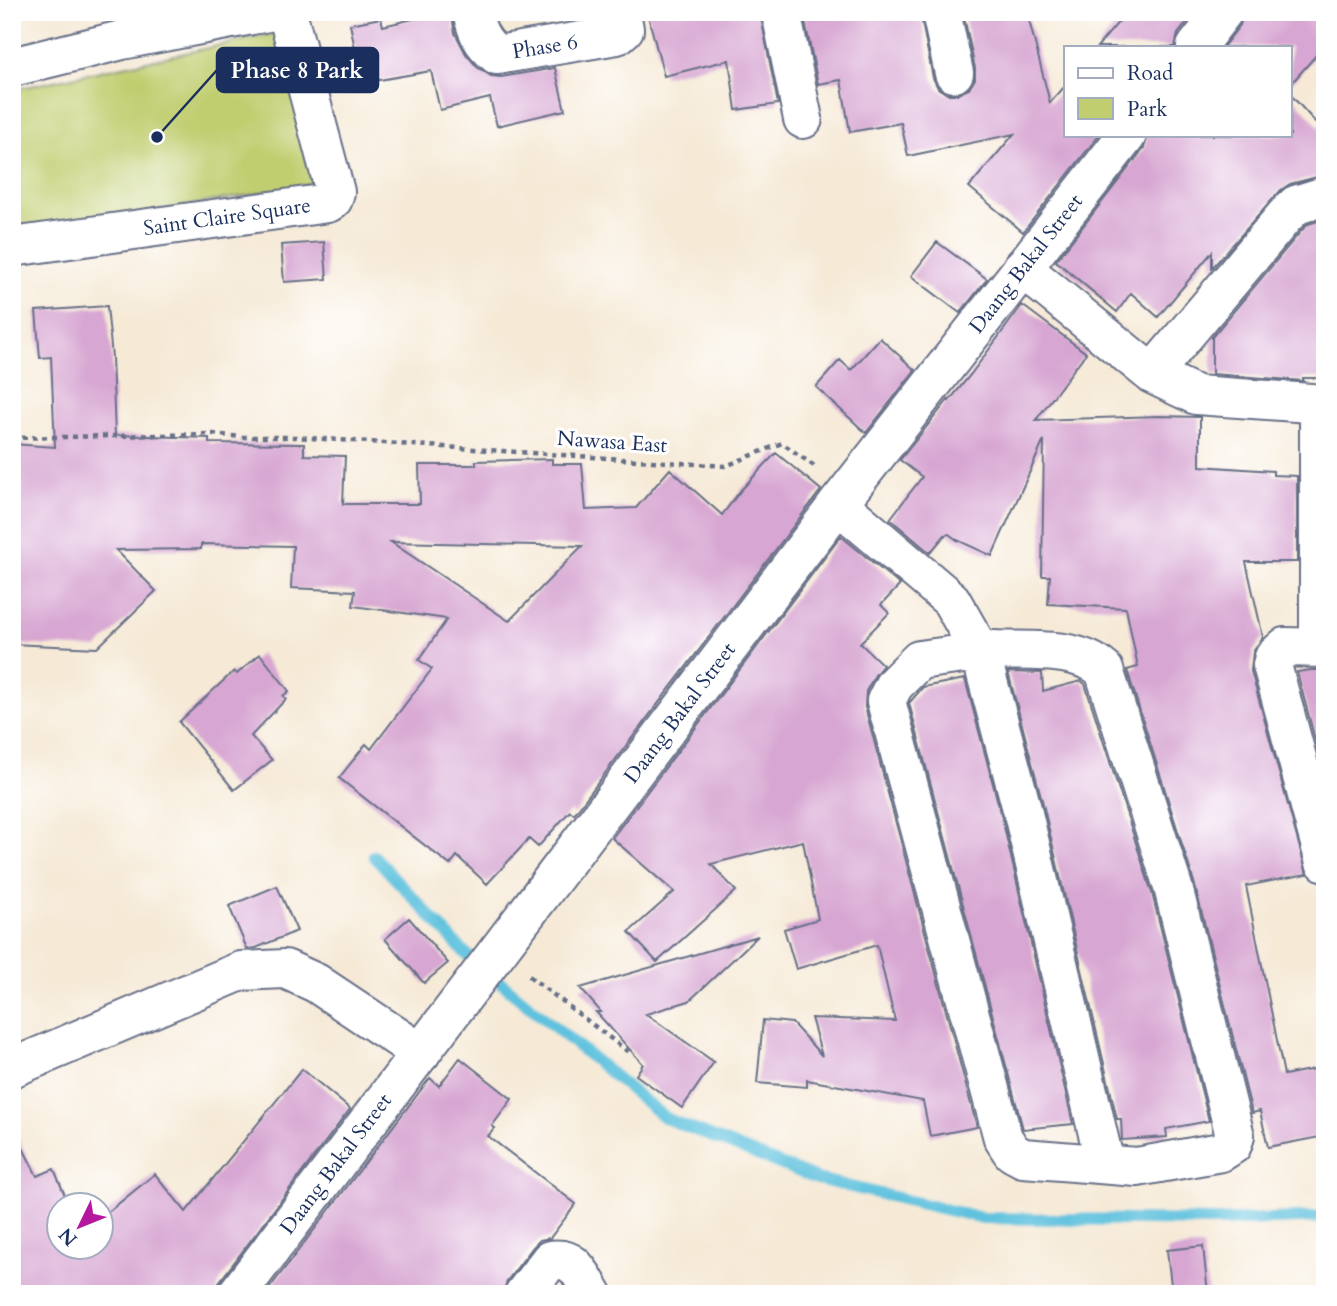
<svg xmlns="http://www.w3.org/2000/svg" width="1337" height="1306" viewBox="0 0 1337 1306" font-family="Cardo,serif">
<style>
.green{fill:#c1ce70;stroke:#6e7e67;stroke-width:2}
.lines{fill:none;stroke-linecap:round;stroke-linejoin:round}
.stream{stroke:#60c2de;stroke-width:12}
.building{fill:#d7a6d2;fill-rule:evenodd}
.minor-casing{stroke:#687088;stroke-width:42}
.tertiary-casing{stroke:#687088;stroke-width:42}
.path{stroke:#687088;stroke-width:4.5;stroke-dasharray:5 5;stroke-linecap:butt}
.minor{stroke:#fff;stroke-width:38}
.tertiary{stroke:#fff;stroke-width:38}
.labels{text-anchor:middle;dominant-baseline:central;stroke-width:6;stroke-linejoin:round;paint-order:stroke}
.street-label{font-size:21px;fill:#1b2f5e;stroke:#fff}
.leader{fill:none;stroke:#1b2f5e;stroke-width:2.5}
.callout-dot{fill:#1b2f5e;stroke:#fff;stroke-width:2.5}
.callout{fill:#1b2f5e;stroke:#1b2f5e;stroke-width:2.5}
.callout-label{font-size:23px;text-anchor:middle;font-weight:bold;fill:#fff}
</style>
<rect width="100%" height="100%" fill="#fff"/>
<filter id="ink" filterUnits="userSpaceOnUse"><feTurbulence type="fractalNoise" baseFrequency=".0143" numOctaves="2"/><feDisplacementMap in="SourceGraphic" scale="14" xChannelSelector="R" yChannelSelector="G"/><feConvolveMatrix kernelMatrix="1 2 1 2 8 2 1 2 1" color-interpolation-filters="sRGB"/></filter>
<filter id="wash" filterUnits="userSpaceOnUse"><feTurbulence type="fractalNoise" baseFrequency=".00686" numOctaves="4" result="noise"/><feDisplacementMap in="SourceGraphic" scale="28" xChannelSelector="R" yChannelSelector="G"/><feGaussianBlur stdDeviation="1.57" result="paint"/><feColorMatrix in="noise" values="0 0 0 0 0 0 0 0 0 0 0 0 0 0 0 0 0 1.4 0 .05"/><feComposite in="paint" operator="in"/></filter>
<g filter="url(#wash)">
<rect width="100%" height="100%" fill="#f6ead7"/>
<path class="green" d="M282,32L312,184L18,235L12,218V90Z"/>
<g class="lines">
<path class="stream" d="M374,856L464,952L665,1118L817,1179L982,1218L1219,1221L1325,1217"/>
</g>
<g id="blocks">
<path class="building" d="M443,12H451L455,33L466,54L477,67L491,76L501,77L555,68L565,110L497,126L490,98L440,110L431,71L362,83L350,24L381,18L383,26Z
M647,12H760L778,104L736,110L729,60L664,76Z
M803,12H920L933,78L938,88L947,94H958L969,89L975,79V68L963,12H1027L1050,103L1066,85V135H1099L1023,232L969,187L1014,134L908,156L901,123L850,132L841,80L818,84Z
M1127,12H1195L1178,34L1175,47H1097Z
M1244,12H1325V45L1290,85V47H1223L1240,25Z
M1290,94L1325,133V175L1290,184L1281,190L1212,268V252L1158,317L1131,293L1117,312L1056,261L1144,148L1148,135H1290Z
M1325,219V378H1303V381L1212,374V337L1301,231L1308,224Z
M324,242L327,279L284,282L281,245Z
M937,242L987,279L960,313L911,276Z
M1022,305L1086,353L1036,420L1159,416L1200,417V466L1273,471V475L1297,476V562H1246L1263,637L1253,652L1251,671L1307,874L1246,886L1284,1075L1325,1067V1136L1268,1147L1260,1111L1252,1113L1194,882L1127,670L1138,667L1126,608L1048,604L1050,576H1042L1044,440L992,556L957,540L949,534L945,535L930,553L890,519L922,477L900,460L948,400L949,401L971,374Z
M107,306L112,357L115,435L209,438V443L304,444V455L345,456L343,504H420L419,465H476V461L552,459V464H582L586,510L636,508L670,469L722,515L741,490L776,453L821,490L574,814L570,811L538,847L529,839L487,884L457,856L450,865L339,778L366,744L371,749L432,669L419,660L447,619L353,606L355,591L291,588L293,546L201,544V549L116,550L156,591L97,648L12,644V444L55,447L51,357L40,358L36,311ZM391,542L582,546L509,621Z
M880,338L915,370L866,433L816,387L840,360L851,370Z
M841,536L900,585L881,605L889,613L860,643L883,665L875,675L866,691L865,707L977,1127L930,1136L923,1101L807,1080V1087L757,1083L763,1020L792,1023L822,1056L811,1018L895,1021L877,945L796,969L784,929L818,919L803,841L711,864L736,891L657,962L629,932L674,892L612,838Z
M260,654L289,691L283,696L286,699L251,736L272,760L234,790L179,722L234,671L237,674Z
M1311,670H1325V777L1297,672Z
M1008,672L1042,673L1043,691L1081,681L1085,684L1152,893L1209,1121L1166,1129L1167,1137L1122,1140L1121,1119H1117L1043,804Z
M965,679L1001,814L1073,1124L1023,1129L909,703L923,687Z
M277,886L297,931L256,948L247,949L229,906Z
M409,918L448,963L424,983L385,939Z
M758,936L689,1001L646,1014L714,1062L682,1108L636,1075L643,1064L596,1012H601L580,988Z
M460,1058L512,1099L492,1126L495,1128L488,1136L576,1204L550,1238L540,1240L533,1247L507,1281L503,1294H265L430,1078L439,1086Z
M302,1069L350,1109L220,1281L216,1294H12V1126L37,1176L54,1169L69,1205H60V1247H102V1217L155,1174L186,1212Z
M1203,1246L1208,1294H1172L1167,1250Z"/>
</g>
</g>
<g filter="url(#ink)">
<use href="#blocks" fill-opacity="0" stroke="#687088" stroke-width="2"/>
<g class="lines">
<g class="minor-casing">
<path id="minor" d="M472,12C477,32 481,42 497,55L617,35L624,29L621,12
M781,12L803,119
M941,12L954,73
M12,67L122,40L268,12
M12,247L328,203L333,199L335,192L287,12
M1022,268L1152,374L1196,395L1325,404
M1152,374L1285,216L1296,205L1325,196
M838,504L951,600L980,651L1022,809L1105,1164
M1319,648V404
M1325,648L1285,647L1274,657L1272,665L1325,862
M994,650C1029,652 1077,646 1104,670L1173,887L1235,1136L1232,1145L1221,1152L1137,1167L1023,1158L1012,1152L1003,1138L886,701L894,685L919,660Z
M12,1068L241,971L285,969L316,983L421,1053
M524,1294L550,1260C576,1256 580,1274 593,1294"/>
</g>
<g class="tertiary-casing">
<path id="tertiary" d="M1196,47L1223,12
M237,1294L838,504L1127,135"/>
</g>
<path class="path" d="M12,438L213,434L241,437H295L726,466L782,443L817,468
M529,976L631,1054"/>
<use href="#minor" class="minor"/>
<use href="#tertiary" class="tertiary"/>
</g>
</g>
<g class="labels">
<g class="street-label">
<text transform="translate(545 47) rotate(-9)">Phase 6</text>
<text transform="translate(227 217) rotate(-8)">Saint Claire Square</text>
<text transform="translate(1026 264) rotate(-52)">Daang Bakal Street</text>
<text transform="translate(612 442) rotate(4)">Nawasa East</text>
<text transform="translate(680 713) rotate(-53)">Daang Bakal Street</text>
<text transform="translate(336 1164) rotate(-53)">Daang Bakal Street</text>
</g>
</g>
<path class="leader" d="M157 137L217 70"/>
<circle class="callout-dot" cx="157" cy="137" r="7"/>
<rect class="callout" x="217" y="48" width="161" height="44" rx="7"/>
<g class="callout-label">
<text x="297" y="78">Phase 8 Park</text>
</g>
<rect width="1337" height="1306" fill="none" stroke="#fff" stroke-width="42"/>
<rect x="1064" y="46" width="228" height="91" fill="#ffffff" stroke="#a4acbf" stroke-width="2"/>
<rect x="1078" y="68" width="35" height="10" fill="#ffffff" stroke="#a4acbf" stroke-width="2"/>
<text x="1127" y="80" font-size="21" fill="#1b2f5e">Road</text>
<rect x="1078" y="98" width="35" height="21" fill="#c1ce70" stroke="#a4acbf" stroke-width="2"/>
<text x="1127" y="116" font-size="21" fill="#1b2f5e">Park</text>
<g transform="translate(80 1226) rotate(227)"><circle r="33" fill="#ffffff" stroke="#a4acbf" stroke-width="2"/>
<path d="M0-5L12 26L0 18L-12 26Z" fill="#b5179e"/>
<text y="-10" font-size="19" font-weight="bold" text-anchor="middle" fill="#1b2f5e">N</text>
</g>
</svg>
